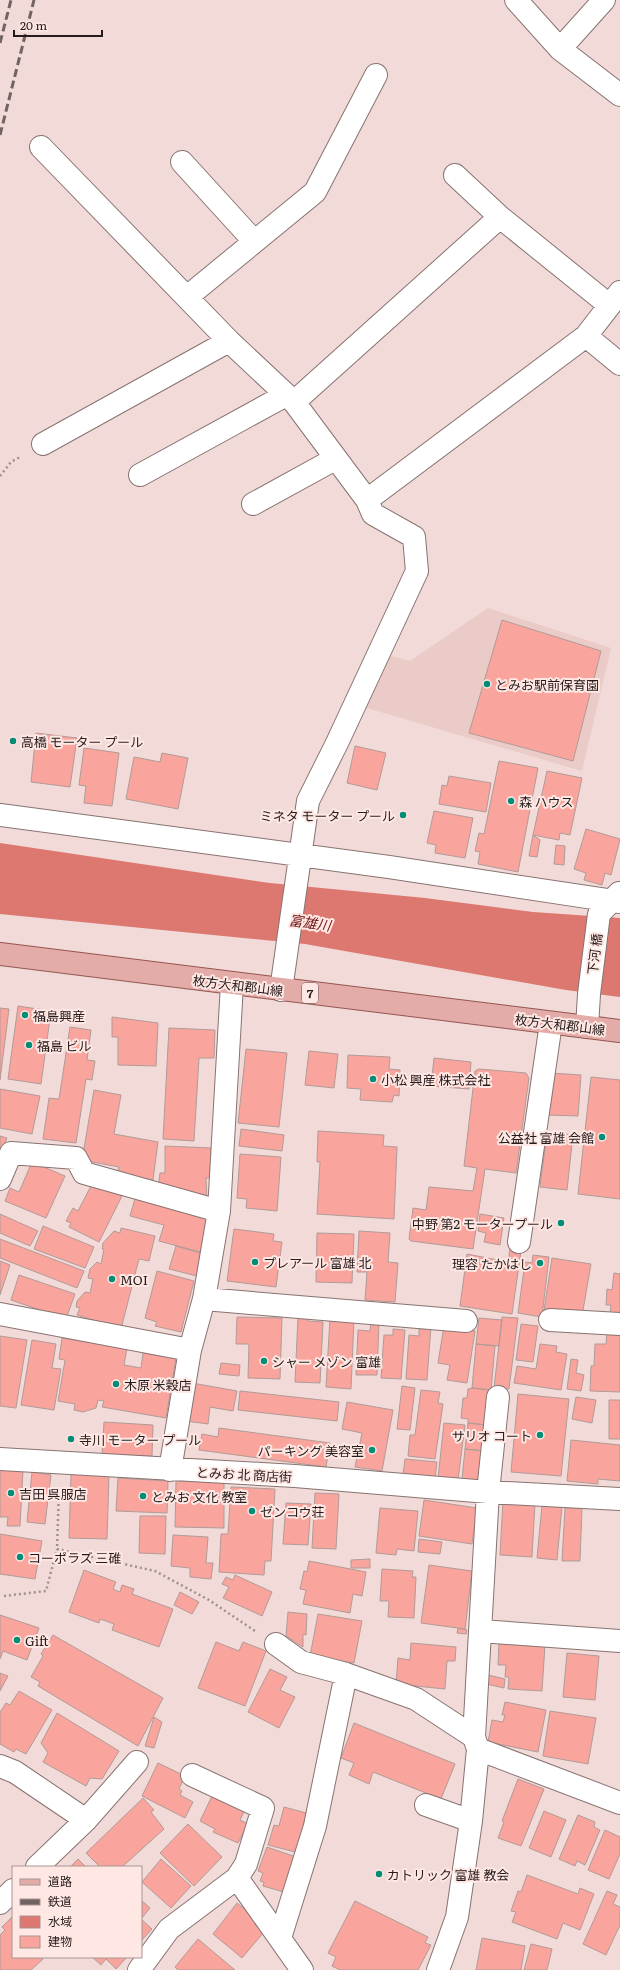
<svg xmlns="http://www.w3.org/2000/svg" width="620" height="1970" viewBox="0 0 620 1970" font-family="Literata,'Noto Sans JP',serif">
<style>
.built{fill:#ebcbc7}
.water{fill:#dd7870}
.building{fill:#f9a49c;stroke:#b19b98}
.lines{fill:none;stroke-linecap:round;stroke-linejoin:round}
.minor-casing{stroke:#887371;stroke-width:24}
.major-casing{stroke:#945651;stroke-width:24}
.path{stroke:#a1908d;stroke-width:2.5;stroke-dasharray:2 3;stroke-linecap:butt}
.minor{stroke:#fff;stroke-width:22}
.major{stroke:#e3aca8;stroke-width:22}
.rail{stroke:#716361;stroke-width:3;stroke-dasharray:8 4;stroke-linecap:butt}
.poi-dot{fill:#008c75;stroke:#ffe7e4;stroke-width:1.5}
.labels{text-anchor:middle;dominant-baseline:central;stroke-width:4;stroke-linejoin:round;paint-order:stroke}
.shield{fill:#ffe7e4;stroke:#665857;stroke-width:1}
.shield-label{font-size:12px;font-weight:bold;fill:#241b1a}
.poi-label{font-size:13px;fill:#241b1a;stroke:#ffe7e4;text-anchor:start}
.street-label{font-size:13px;fill:#241b1a;stroke:#ffe7e4}
.water-label{font-size:14px;font-style:italic;fill:#731819;stroke:#ffe7e4}
</style>
<rect width="100%" height="100%" fill="#f1dad7"/>
<path class="built" d="M488,608L611,648L582,771L360,706L384,654L410,661Z"/>
<path class="water" d="M0,843L270,883L425,898L533,912L620,918V997L566,990L305,944L0,914Z"/>
<path class="building" d="M502,620L601,651L573,761L469,733Z
M36,733L77,738L70,787L31,782Z
M355,746L386,753L377,790L347,783Z
M84,748L119,753L112,806L84,803L86,786L79,785Z
M162,753L188,758L178,809L126,799L134,757L160,762Z
M499,761L538,768L518,872L478,864L480,852L475,851L479,833L484,834Z
M547,771L582,778L570,835L560,833L559,840L533,835Z
M449,776L491,783L486,812L439,804L442,785L447,786Z
M434,811L473,818L465,858L435,853L436,845L427,843Z
M586,829L620,839L611,875L605,873L602,885L584,880L586,873L574,869Z
M533,835L540,840L537,857L529,856Z
M556,845L565,846L564,865L554,864Z
M18,1006L51,1011L41,1084L8,1079Z
M0,1008L9,1009L0,1080Z
M112,1017L158,1023L156,1066L118,1065V1037H112Z
M70,1027L91,1030L87,1060L95,1061L92,1080L86,1079L76,1143L43,1139L49,1098L59,1099Z
M169,1028L215,1030L214,1058H199L194,1141L163,1139Z
M246,1049L287,1053L279,1127L238,1123Z
M309,1051L338,1054L334,1088L305,1085Z
M348,1055L390,1057L389,1069L400,1070L399,1096L394,1095L392,1102L360,1100L361,1089L347,1088Z
M434,1058L471,1062L469,1089L431,1086Z
M479,1069L526,1073L529,1078L516,1173L485,1169L473,1249L411,1241L409,1239L413,1208L426,1210L429,1187L473,1191L477,1168L464,1166L475,1071Z
M551,1073L581,1075L578,1116L548,1115Z
M591,1077L620,1080V1199L578,1194Z
M0,1089L40,1096L32,1134L0,1128Z
M94,1090L121,1095L114,1134L158,1142L153,1180L117,1174L119,1167L82,1160Z
M241,1129L284,1135L282,1151L239,1146Z
M318,1131L384,1135L383,1146L397,1147L394,1219L317,1214L320,1162H317Z
M547,1132L573,1135L567,1190L540,1187Z
M0,1136L7,1138L0,1156Z
M165,1146L211,1148L210,1178H206L207,1200L158,1188L160,1173H165Z
M240,1154L281,1157L277,1211L246,1208L247,1199L237,1198Z
M32,1162L65,1176L46,1218L5,1201L10,1188L19,1192Z
M93,1182L122,1196L99,1242L69,1227L71,1223L66,1221L73,1208L78,1211Z
M136,1195L210,1216L200,1252L159,1241L164,1225L130,1216Z
M0,1214L38,1231L30,1246L0,1233Z
M480,1214L504,1218L500,1245L484,1242L486,1233L478,1231Z
M43,1226L94,1247L85,1268L34,1249Z
M121,1228L155,1236L149,1261L139,1259L121,1329L77,1315L80,1308L76,1307L77,1301L85,1292L90,1293L93,1279L88,1278L90,1269L97,1262L101,1264L104,1249H102L103,1243L114,1231L120,1233Z
M234,1229L274,1234L273,1241L282,1242L276,1287L227,1281Z
M359,1231L390,1233L388,1262L398,1263L395,1302L365,1300L367,1272H357Z
M317,1233L354,1234L352,1283L316,1282Z
M0,1239L84,1271L77,1288L0,1258Z
M176,1246L204,1254L197,1276L169,1269Z
M510,1249L521,1251L512,1314L460,1306L467,1254L508,1262Z
M533,1255L549,1257L542,1317L518,1313L525,1262L532,1263Z
M552,1258L591,1264L582,1316L544,1310Z
M0,1261L10,1265L0,1295Z
M157,1271L194,1281L181,1332L155,1326L157,1322L145,1318Z
M614,1273L620,1274V1314L610,1313L611,1305H606L607,1289L612,1290Z
M19,1275L75,1294L66,1319L11,1300Z
M237,1317L282,1318L280,1379L248,1378L249,1344H236Z
M298,1317H308V1321L323,1322L320,1383L295,1382Z
M502,1317L518,1318L509,1389L494,1388Z
M330,1318L354,1319L351,1389L326,1387Z
M479,1318L502,1320L499,1346L476,1344Z
M371,1321L379,1322L377,1375H356L358,1330L370,1331Z
M521,1324L538,1326L533,1362L516,1360Z
M419,1325L431,1326L427,1380L406,1379L409,1335L419,1336Z
M444,1326L475,1331L467,1383L447,1380L450,1365L438,1363Z
M393,1329L405,1330L401,1379L381,1378L384,1335H393Z
M607,1332H620V1392L590,1391L591,1366H594L595,1344H606Z
M0,1336L27,1340L16,1408L0,1406Z
M62,1338L127,1348L124,1365L141,1368L143,1353L176,1358L166,1418L102,1407L104,1401L98,1400L96,1408L83,1412L74,1410L75,1404L58,1401L65,1360L59,1359Z
M32,1340L56,1344L52,1368L61,1369L54,1410L21,1405Z
M476,1344L495,1346L491,1390L472,1388Z
M540,1344L557,1346L556,1352L567,1354L561,1390L514,1383L517,1366L536,1369Z
M571,1359L578,1360L576,1373L584,1375L581,1391L567,1389Z
M221,1363L240,1365L239,1376L219,1374Z
M192,1383L237,1391L233,1411L210,1407L208,1424L186,1421Z
M402,1386L415,1388L410,1430L397,1429Z
M472,1388L491,1390L487,1425L468,1423V1419L461,1418L463,1398H467L468,1389Z
M421,1390L440,1392L438,1403L443,1404L435,1459L408,1456L410,1435H415Z
M240,1391L339,1402L337,1421L238,1410Z
M518,1394L569,1399L561,1476L511,1472Z
M576,1397L596,1400L592,1423L572,1419Z
M609,1400H620V1439H609Z
M347,1402L393,1410L382,1471L355,1467L362,1433L342,1429Z
M104,1422L153,1425L152,1456L102,1454Z
M444,1423L465,1425L458,1480L438,1478Z
M468,1423L487,1425L484,1451L465,1449Z
M219,1428L330,1443L326,1467L199,1450L202,1434L218,1437Z
M571,1440L620,1445V1481L598,1479V1484L567,1481Z
M465,1449L484,1451L481,1481L462,1479Z
M405,1459L437,1462L435,1478L403,1475Z
M0,1469L23,1470L20,1526H7L8,1517H0Z
M32,1472L51,1475L45,1524L27,1522Z
M71,1474L109,1475L107,1539L69,1538Z
M118,1478L168,1481L167,1513L116,1511Z
M176,1481L224,1482V1528L175,1527Z
M231,1487L275,1489L271,1561H265L264,1575L219,1572L221,1534H228Z
M315,1493L339,1494L336,1549L312,1548Z
M424,1500L477,1508L472,1544L419,1536Z
M503,1501L535,1503L532,1557L500,1555Z
M286,1503L311,1504L308,1545L283,1544Z
M542,1505L562,1507L557,1560L537,1558Z
M380,1508L418,1511L414,1551L397,1549L396,1555L376,1553Z
M565,1508H582L580,1561H562Z
M140,1516H166L165,1554L139,1553Z
M0,1534L42,1541L35,1579L0,1574Z
M173,1535L208,1537L206,1563H213L211,1579L190,1577V1568L171,1566Z
M419,1539L442,1542L440,1554L418,1552Z
M370,1559V1568H351V1560Z
M309,1561L366,1572L362,1596L353,1594L350,1613L303,1604L306,1590L300,1589L304,1571L307,1572Z
M429,1565L472,1571L465,1629L421,1623Z
M382,1569L413,1571L412,1577H416L414,1618L388,1617L389,1601H380Z
M84,1570L116,1582L113,1589L120,1592L122,1585L134,1589L132,1594L173,1609L159,1647L112,1630L114,1624L100,1619L99,1623L69,1612Z
M235,1575L272,1592L262,1616L223,1598L229,1587L222,1584L226,1577L233,1580Z
M180,1592L199,1602L192,1614L174,1605Z
M288,1612L307,1614L306,1635L303,1634V1647L286,1636Z
M318,1614L362,1621L354,1663L310,1656Z
M0,1615L39,1628L27,1660L3,1651L0,1659Z
M458,1628L467,1630L466,1634L457,1633Z
M53,1635L163,1698L138,1746L38,1686L40,1682L31,1677L43,1656L41,1654Z
M216,1642L239,1651L243,1642L266,1651L245,1706L198,1688Z
M499,1642L545,1645L542,1691L508,1689L509,1677H505L506,1665H498Z
M411,1643L456,1647L455,1661H447L445,1689L396,1684L398,1658L410,1660Z
M567,1653L599,1656L595,1700L563,1697Z
M270,1669L287,1677L280,1690L295,1697L279,1728L248,1712Z
M0,1673L8,1676L0,1691Z
M488,1675L505,1679L504,1688L486,1684Z
M19,1691L52,1710L26,1754L16,1749L14,1752L0,1744V1712L6,1703L10,1705Z
M505,1702L546,1710L538,1752L488,1742L492,1720L503,1722L505,1715H502Z
M550,1711L596,1718L588,1764L543,1756Z
M57,1713L119,1751L102,1779L90,1778L86,1786L43,1762L48,1753L41,1743Z
M154,1717L162,1722L154,1748L145,1746Z
M354,1723L455,1764L441,1799L373,1772L369,1784L349,1775L354,1763L341,1758Z
M158,1763L183,1775L181,1779L183,1780L179,1789L182,1791L180,1795L193,1802L185,1818L142,1796Z
M518,1779L544,1789L521,1846L498,1838L504,1822L502,1821Z
M212,1796L244,1812L240,1820L248,1824L238,1843L213,1832L215,1829L200,1821Z
M143,1798L154,1810L151,1812L164,1829L122,1867H100L86,1853Z
M284,1807L310,1814L299,1853L268,1845L274,1825L279,1826Z
M544,1811L566,1820L551,1857L529,1848Z
M578,1815L595,1822L594,1827L600,1830L585,1865L577,1861L575,1866L559,1859Z
M188,1824L222,1857L194,1886L160,1853Z
M605,1830L620,1837V1854L609,1879L588,1870Z
M267,1847L299,1858L287,1893L263,1886L264,1882L260,1881L263,1873L258,1871Z
M78,1859L86,1867H70Z
M161,1859L191,1886L171,1908L142,1882Z
M527,1875L578,1894L580,1888L594,1894L580,1930L563,1923L557,1939L512,1922L516,1912L511,1911L518,1891L521,1892Z
M607,1891L617,1895L613,1904L620,1907V1925L606,1955L583,1944Z
M141,1900L150,1908L141,1919L152,1929L141,1941Z
M355,1901L428,1937L425,1943L431,1945L418,1970H340L332,1966L336,1957L328,1953Z
M237,1903L259,1921L255,1925L264,1932L242,1958L213,1934Z
M13,1916V1957H42L43,1959L31,1970H0V1935L5,1930L2,1927Z
M482,1938L525,1946L521,1970H476Z
M198,1939L235,1970H178L175,1967Z
M531,1944L552,1949L547,1970H524Z
M92,1957H127L116,1969L106,1959L101,1965Z"/>
<g class="lines">
<g class="minor-casing">
<path id="minor" d="M516,0L560,49L620,95
M560,49L604,0
M41,147L229,341L294,402L367,500L373,514L414,537L417,571L337,743L308,801L281,990
M182,162L254,241
M455,175L500,217L609,305
M187,297L315,192L376,75
M586,336L620,292
M294,402L500,217
M43,444L229,341
M140,475L286,395
M367,500L586,336L620,364
M253,504L335,459
M0,815L389,867L620,902
M587,1027L589,994L599,914L619,893
M0,1179L11,1153L76,1158L84,1173L219,1211
M519,1242L551,1023
M204,1299L466,1321
M0,1314L190,1350
M550,1320L620,1324
M0,1459L295,1476L488,1492L620,1499
M170,1470L190,1350L204,1299L219,1211L232,984
M480,1631L620,1641
M276,1644L301,1662L346,1674L416,1699L474,1737
M478,1749L620,1803
M0,1766L15,1772L86,1820
M426,1805L471,1821
M37,1867L86,1820L137,1762
M237,1878L302,1970
M0,1903L13,1890
M280,1938L315,1826L346,1674
M139,1970L169,1929L237,1878L246,1864L263,1808L192,1775
M438,1970L457,1917L471,1821L478,1749L474,1737L488,1492L498,1397"/>
</g>
<g class="major-casing">
<path id="major" d="M0,954L620,1031"/>
</g>
<path class="path" d="M0,476L11,462L20,457
M59,1489L57,1549L155,1571L209,1600L255,1631
M4,1596L46,1591L57,1549"/>
<use href="#minor" class="minor"/>
<use href="#major" class="major"/>
<path class="rail" d="M0,43L11,0
M0,135L34,0"/>
</g>
<g class="poi-dot">
<circle cx="487" cy="684" r="4"/>
<circle cx="13" cy="741" r="4"/>
<circle cx="511" cy="801" r="4"/>
<circle cx="403" cy="815" r="4"/>
<circle cx="25" cy="1015" r="4"/>
<circle cx="29" cy="1045" r="4"/>
<circle cx="373" cy="1079" r="4"/>
<circle cx="602" cy="1137" r="4"/>
<circle cx="561" cy="1223" r="4"/>
<circle cx="255" cy="1262" r="4"/>
<circle cx="540" cy="1263" r="4"/>
<circle cx="112" cy="1279" r="4"/>
<circle cx="264" cy="1361" r="4"/>
<circle cx="116" cy="1384" r="4"/>
<circle cx="540" cy="1435" r="4"/>
<circle cx="71" cy="1439" r="4"/>
<circle cx="372" cy="1450" r="4"/>
<circle cx="11" cy="1493" r="4"/>
<circle cx="143" cy="1496" r="4"/>
<circle cx="252" cy="1511" r="4"/>
<circle cx="20" cy="1557" r="4"/>
<circle cx="17" cy="1640" r="4"/>
<circle cx="379" cy="1874" r="4"/>
</g>
<g class="labels">
<rect class="shield" x="302" y="983" width="16" height="20" rx="3"/>
<g class="shield-label">
<text x="310" y="993">7</text>
</g>
<g class="poi-label">
<text x="495" y="684">とみお駅前保育園</text>
<text x="21" y="741">高橋 モーター プール</text>
<text x="519" y="801">森 ハウス</text>
<text x="395" y="815" text-anchor="end">ミネタ モーター プール</text>
<text x="33" y="1015">福島興産</text>
<text x="37" y="1045">福島 ビル</text>
<text x="381" y="1079">小松 興産 株式会社</text>
<text x="594" y="1137" text-anchor="end">公益社 富雄 会館</text>
<text x="553" y="1223" text-anchor="end">中野 第2 モータープール</text>
<text x="263" y="1262">プレアール 富雄 北</text>
<text x="532" y="1263" text-anchor="end">理容 たかはし</text>
<text x="120" y="1279">MOI</text>
<text x="272" y="1361">シャー メゾン 富雄</text>
<text x="124" y="1384">木原 米穀店</text>
<text x="532" y="1435" text-anchor="end">サリオ コート</text>
<text x="79" y="1439">寺川 モーター プール</text>
<text x="364" y="1450" text-anchor="end">パーキング 美容室</text>
<text x="19" y="1493">吉田 呉服店</text>
<text x="151" y="1496">とみお 文化 教室</text>
<text x="260" y="1511">ゼンコウ荘</text>
<text x="28" y="1557">コーポラズ 三碓</text>
<text x="25" y="1640">Gift</text>
<text x="387" y="1874">カトリック 富雄 教会</text>
</g>
<g class="street-label">
<text transform="translate(594 954) rotate(-83)">下河 橋</text>
<text transform="translate(238 985) rotate(7)">枚方大和郡山線</text>
<text transform="translate(560 1024) rotate(7)">枚方大和郡山線</text>
<text transform="translate(244 1474) rotate(3)">とみお 北 商店街</text>
</g>
<g class="water-label">
<text transform="translate(310 922) rotate(8)">富雄川</text>
</g>
</g>
<rect x="12" y="1866" width="130" height="92" fill="#ffe7e4" stroke="#a79593"/>
<rect x="20" y="1879" width="20" height="6" fill="#e3aca8" stroke="#a79593"/>
<text x="48" y="1886" font-size="12" fill="#241b1a">道路</text>
<rect x="20" y="1899" width="20" height="6" fill="#716361" stroke="#a79593"/>
<text x="48" y="1906" font-size="12" fill="#241b1a">鉄道</text>
<rect x="20" y="1916" width="20" height="12" fill="#dd7870" stroke="#a79593"/>
<text x="48" y="1926" font-size="12" fill="#241b1a">水域</text>
<rect x="20" y="1936" width="20" height="12" fill="#f9a49c" stroke="#a79593"/>
<text x="48" y="1946" font-size="12" fill="#241b1a">建物</text>
<path d="M14 30v6h88v-6" fill="none" stroke="#241b1a" stroke-width="2"/>
<text x="20" y="30" font-size="12" fill="#241b1a" stroke="#ffe7e4" stroke-width="3" paint-order="stroke">20 m</text>
</svg>
